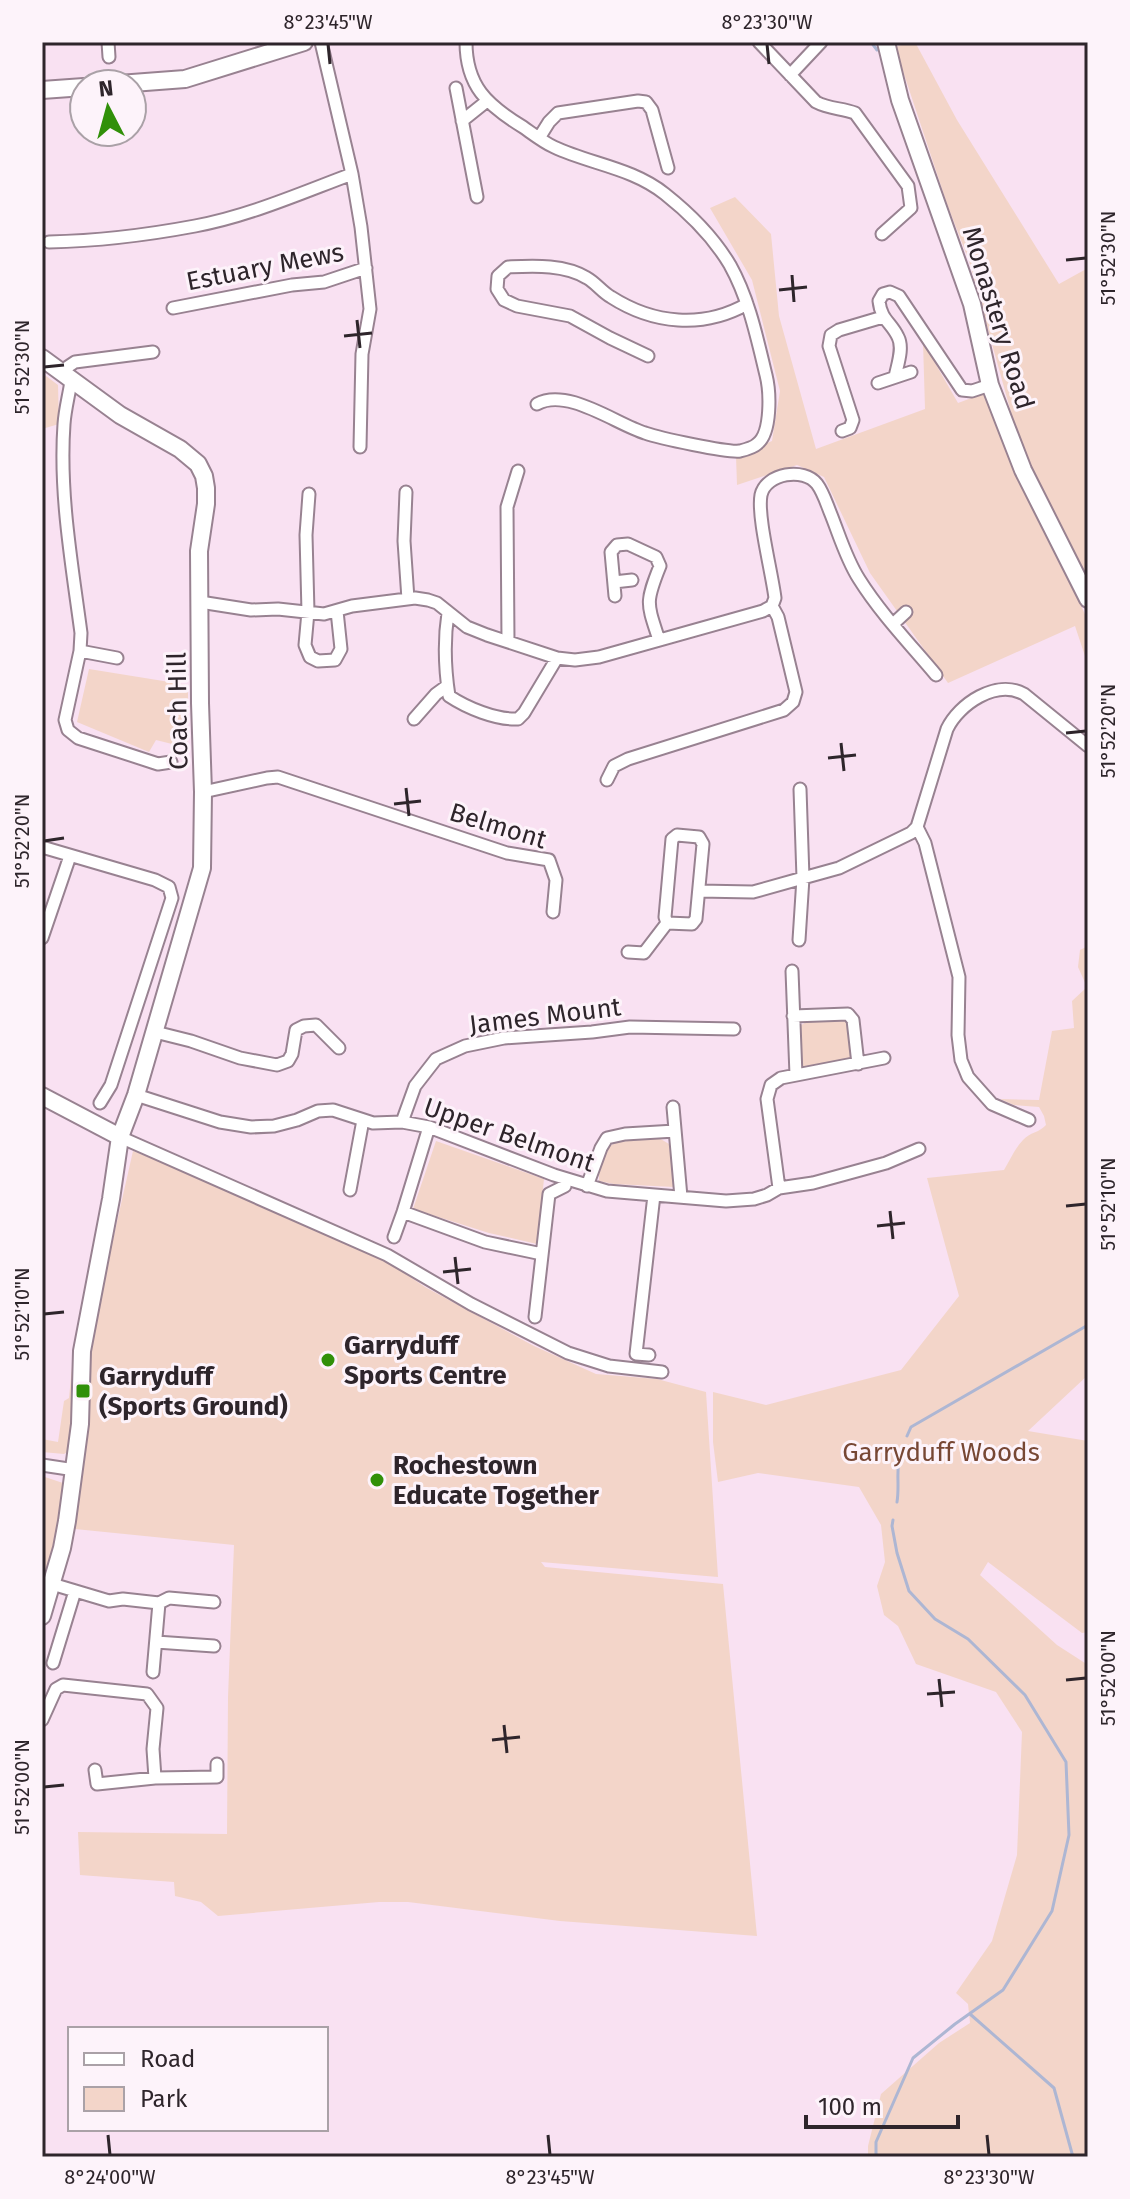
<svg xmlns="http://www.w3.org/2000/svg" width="1130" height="2199" viewBox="0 0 1130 2199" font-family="'Fira Sans',sans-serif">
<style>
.green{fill:#f3d5c9}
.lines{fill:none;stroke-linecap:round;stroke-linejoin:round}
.stream{stroke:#adb6d3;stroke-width:3}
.street-casing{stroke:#988291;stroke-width:15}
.secondary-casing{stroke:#988291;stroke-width:20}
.street{stroke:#fff;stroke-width:11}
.secondary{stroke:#fff;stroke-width:16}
.ticks{fill:none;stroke:#2e252b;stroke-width:3}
.poi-dot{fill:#319009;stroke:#fdf3fa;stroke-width:3}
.labels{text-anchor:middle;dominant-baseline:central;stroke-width:6;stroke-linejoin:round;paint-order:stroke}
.street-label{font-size:26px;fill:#2e252b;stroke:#fdf3fa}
.poi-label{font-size:26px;font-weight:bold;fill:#2e252b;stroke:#fdf3fa;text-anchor:start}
.park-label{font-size:26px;fill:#774734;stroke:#fdf3fa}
.neatline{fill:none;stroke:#2e252b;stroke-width:3}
.ticks-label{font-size:20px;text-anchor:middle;fill:#2e252b}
</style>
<rect width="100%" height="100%" fill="#f9e1f2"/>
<path class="green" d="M911,42H915L957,120L1059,284L1088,268V580L1020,445L969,261L947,204L895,47Z
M735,197L771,234L779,316L816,449L925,409L923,342L958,403L985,393L1088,621V665L1075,626L948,683L870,573L824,477L797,465L737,485L736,456L772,441L780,391L752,280L710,208Z
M42,373L58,385L59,424L42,429Z
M89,669L188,685V748L156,740L149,752L77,722Z
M1088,946V1375L1028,1431L1088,1441V1632L1082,1633L988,1562L980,1575L1057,1645L1088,1665V2157H868V2146L881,2094L939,2043L970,2023L968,2004L956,1993L992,1941L1017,1855L1022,1732L996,1692L916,1664L898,1626L884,1615L877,1586L885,1562L881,1525L859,1487L758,1473L718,1482L713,1442V1392L766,1405L901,1370L959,1296L927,1178L1004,1170C1010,1160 1015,1148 1023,1140C1030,1132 1039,1133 1046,1125L1044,1116L1039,1107L1014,1105L1000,1099L1039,1100L1052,1031L1074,1028L1072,1001L1087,987L1078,967L1080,950Z
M846,1020C855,1032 854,1050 848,1062L808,1069L800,1065L798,1027L808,1021Z
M659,1138L669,1144L674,1187L614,1184L599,1181V1174L608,1147L617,1142Z
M436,1141L544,1179L537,1244L489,1233L413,1209Z
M133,1151L252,1197L385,1260L425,1287L534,1346L596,1374L657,1379L706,1392L718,1577L541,1562L545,1567L723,1584L757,1936L560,1921L408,1902H379L218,1916L201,1902L175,1896L174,1882L80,1875L78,1832L227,1834L228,1697L234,1545L75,1529L87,1440L89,1371L97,1310Z
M72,1367L75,1370L69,1451L64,1454L42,1452V1439L58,1442L64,1401L69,1398Z
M42,1476L66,1484L56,1538L46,1579L42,1578Z"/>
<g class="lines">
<path class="stream" d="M871,42L877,50
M907,1436L911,1427L1088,1325
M897,1502C900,1484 895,1468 901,1451
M970,2014L1054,2088L1073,2157
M876,2157V2142L913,2058L955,2024L1003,1990L1052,1911L1069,1835L1066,1762L1025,1695L968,1639L935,1619L909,1591L897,1553L892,1526L893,1520"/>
<g class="street-casing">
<path id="street" d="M108,42L109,57
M321,42L352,174L361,227L370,309L362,354L360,447
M466,42C466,86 487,105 523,127C533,134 543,142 554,147C590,164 633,168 665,194C689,213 714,238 730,265C749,299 757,338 766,375C770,391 772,433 757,444C754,447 744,450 740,451C728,453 659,438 645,433C616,424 567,387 537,404
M759,42L816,102C829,109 842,108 855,113L908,186L911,208L882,234
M790,75L821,42
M456,88L477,197
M462,121L487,101
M539,138L549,122L558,113L638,101L646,102L652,110L668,168
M49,242C97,241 147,235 195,226C249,216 301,193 352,174
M173,308L292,285L324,282L366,268
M648,356L610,338L570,316L517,306L504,300L497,289L498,276L508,267C533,266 564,264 587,278C596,283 602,292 611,297C653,324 703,329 747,304
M60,372L75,362L153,352
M895,377C897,366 904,348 898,337C891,322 881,320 879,301L883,294L890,292L899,296L962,390L972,391L990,385
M71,381C69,395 65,409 64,424C59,493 72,565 81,633L80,651L65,720L68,730L78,738L158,764L171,762
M878,383L911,372
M842,431L850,428L853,420L829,346L831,335L839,330L883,317
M406,492L404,541L408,599
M309,494L306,535L308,612L305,645L310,657L318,661L335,660L341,649L337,611
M614,582L632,580
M615,596L611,552L617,545L628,544L656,557L660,566C645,603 647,603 659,640
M200,602L251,610L278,609L324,614L352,606L415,598L428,600L437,603L467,627L487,635L557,658L575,660L599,657L763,611L772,606L775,598C772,573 757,516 761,495C766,473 804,467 817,484C823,492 826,502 830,512C839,534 846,559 859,579C881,614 910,644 936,675
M448,613C444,639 445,670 449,696C467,708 496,720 518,719L524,713L557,658
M893,624L906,612
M508,640L507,507L518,471
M80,651L117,658
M414,719L436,694L447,686
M607,780L614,766L628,759L784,710L793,702L796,692L778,617L772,606
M203,792L267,778L278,777L507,853L549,860L556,880L553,912
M677,835L699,837L703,844L696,919L692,924L667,923L665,917L672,839Z
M42,847L155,880L169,887L172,898L111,1085L100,1103
M699,891L753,892L803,878L839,868L911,833L917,827
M42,938L70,856
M799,940L803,878L800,789
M628,952L644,953L667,923
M792,971L796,1075
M793,1016L848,1014L853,1020L858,1064
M155,1032L191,1041L240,1058L277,1065L288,1061L292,1054L296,1030L304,1026L316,1025L339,1048
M136,1095L220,1122L251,1127L274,1126L297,1120L318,1111L333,1110L373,1123L402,1122L429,1127L554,1175L607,1191L726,1201L754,1199L767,1195L779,1188L813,1183L886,1163L919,1149
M673,1107L681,1197
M1029,1120L992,1104L968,1077L961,1060L958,1035L959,977L925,843L917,827L947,729C959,704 996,679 1024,694L1088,746
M402,1122L415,1086L436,1059L465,1046L504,1038L592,1032L630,1027L734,1029
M120,1137L387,1255L471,1304L568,1353L609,1366L662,1372
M587,1186L601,1148L607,1138L625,1134L675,1131
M779,1188L767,1099L771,1085L781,1078L884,1058
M350,1190L363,1120
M403,1212L485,1242L542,1254
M394,1237L403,1212L429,1127
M535,1317L549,1194L565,1186
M649,1355L636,1354L654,1195
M42,1465L75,1470
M52,1584L109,1601L123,1599L159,1603L169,1598L214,1602
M156,1642L214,1646
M53,1663L75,1591
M153,1672L159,1603
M42,1720L56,1689L63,1685L147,1694L157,1708L153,1749L155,1778
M95,1770L97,1784L155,1778L217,1777V1764"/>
</g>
<g class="secondary-casing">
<path id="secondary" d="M886,42L900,100L972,304L990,385L1023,470L1088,599
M119,84L185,79L304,42
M42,90L84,87
M42,358L120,415L180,449L198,464L204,476L206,488V504L199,551L200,703L203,792L202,868L136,1095L120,1137L111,1199L82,1351L80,1424L67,1521L62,1548L42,1616
M42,1096L120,1137"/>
</g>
<use href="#street" class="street"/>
<use href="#secondary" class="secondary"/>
</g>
<path class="ticks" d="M328,44L330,64M767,44L769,64M1066,260L1086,258M792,275L794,302M779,290L807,287M357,320L360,348M344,336L372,333M44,367L64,365M1066,733L1086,731M841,743L844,771M828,758L856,755M406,788L409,816M394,804L421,801M44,841L64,838M1066,1206L1086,1204M890,1211L893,1239M877,1226L905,1223M455,1257L458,1284M443,1272L471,1269M44,1314L64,1312M939,1679L942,1707M1066,1680L1086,1678M927,1694L955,1692M504,1725L507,1753M492,1740L520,1737M44,1787L64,1785M108,2135L110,2155M548,2135L550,2155M987,2135L989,2155"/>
<g class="poi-dot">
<circle cx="328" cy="1360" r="8"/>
<rect x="75" y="1383" width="16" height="16" rx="4"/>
<circle cx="377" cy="1480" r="8"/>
</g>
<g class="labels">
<g class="street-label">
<text transform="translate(265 267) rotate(-11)">Estuary Mews</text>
<text transform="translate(998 318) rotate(73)">Monastery Road</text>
<text transform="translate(178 711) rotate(-91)">Coach Hill</text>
<text transform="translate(498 826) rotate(17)">Belmont</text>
<text transform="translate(545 1016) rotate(-7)">James Mount</text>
<text transform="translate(509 1135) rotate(19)">Upper Belmont</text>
</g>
<g class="poi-label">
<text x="344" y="1345">Garryduff<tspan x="344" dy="30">Sports Centre</tspan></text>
<text x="99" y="1376">Garryduff<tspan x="99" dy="30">(Sports Ground)</tspan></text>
<text x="393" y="1465">Rochestown<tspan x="393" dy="30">Educate Together</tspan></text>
</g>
<g class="park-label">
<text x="941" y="1452">Garryduff Woods</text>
</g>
</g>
<rect width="1130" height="2199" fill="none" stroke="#fdf3fa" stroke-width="88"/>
<rect x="68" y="2027" width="260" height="104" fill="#fdf3fa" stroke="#aaa1a7" stroke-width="2"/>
<rect x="84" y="2053" width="40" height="12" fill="#ffffff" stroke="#aaa1a7" stroke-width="2"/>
<text x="140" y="2067" font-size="24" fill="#2e252b">Road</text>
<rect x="84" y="2087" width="40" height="24" fill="#f3d5c9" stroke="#aaa1a7" stroke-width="2"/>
<text x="140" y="2107" font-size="24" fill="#2e252b">Park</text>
<g transform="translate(108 108) rotate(354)"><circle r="38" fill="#fdf3fa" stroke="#aaa1a7" stroke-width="2"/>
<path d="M0-6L14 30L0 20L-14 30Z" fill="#319009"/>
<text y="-12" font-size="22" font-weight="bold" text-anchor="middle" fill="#2e252b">N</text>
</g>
<path d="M806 2115v12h152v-12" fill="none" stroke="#2e252b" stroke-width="4"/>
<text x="818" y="2115" font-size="24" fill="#2e252b" stroke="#fdf3fa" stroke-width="6" paint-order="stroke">100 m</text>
<rect x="44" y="44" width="1042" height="2111" class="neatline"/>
<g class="ticks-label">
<text x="328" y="29">8°23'45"W</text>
<text x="767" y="29">8°23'30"W</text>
<text transform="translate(1108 258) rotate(-90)" y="7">51°52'30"N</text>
<text transform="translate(22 367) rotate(-90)" y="7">51°52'30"N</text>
<text transform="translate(1108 731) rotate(-90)" y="7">51°52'20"N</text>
<text transform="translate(22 841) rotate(-90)" y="7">51°52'20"N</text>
<text transform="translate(1108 1204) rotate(-90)" y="7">51°52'10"N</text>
<text transform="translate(22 1314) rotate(-90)" y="7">51°52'10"N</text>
<text transform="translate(1108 1678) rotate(-90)" y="7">51°52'00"N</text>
<text transform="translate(22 1787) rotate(-90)" y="7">51°52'00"N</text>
<text x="110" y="2184">8°24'00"W</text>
<text x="550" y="2184">8°23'45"W</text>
<text x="989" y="2184">8°23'30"W</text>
</g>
</svg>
